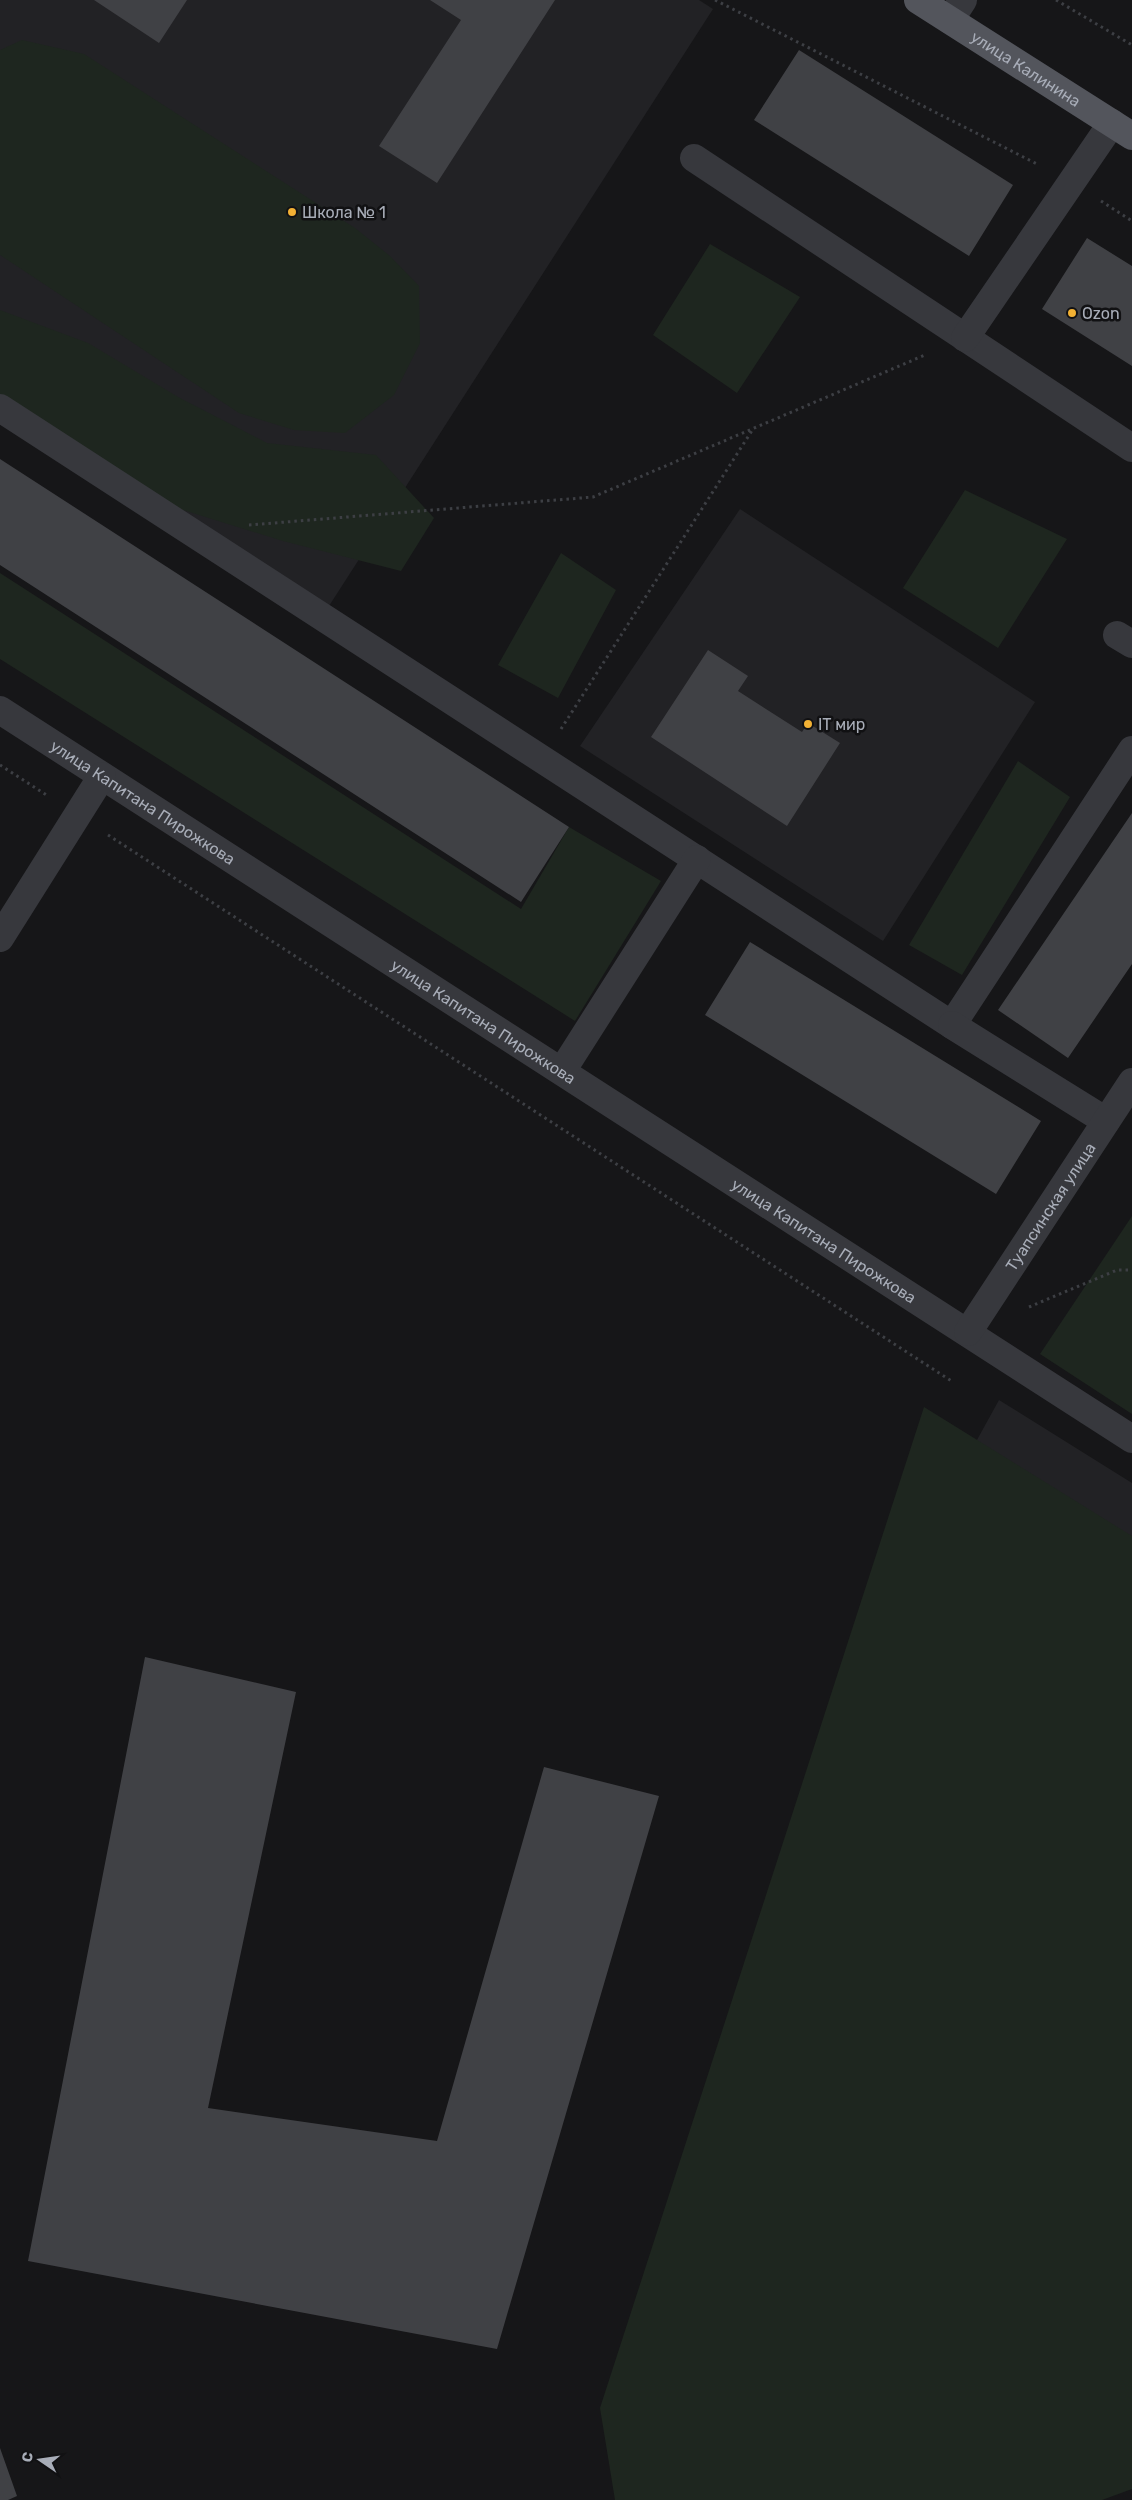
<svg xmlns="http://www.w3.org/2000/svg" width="1132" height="2500" viewBox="0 0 1132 2500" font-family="Rubik,sans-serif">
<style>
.built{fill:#222225}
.green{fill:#1e261f}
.building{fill:#404145}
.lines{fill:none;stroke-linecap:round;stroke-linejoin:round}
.path{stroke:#3d3f44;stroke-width:3;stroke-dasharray:2.5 4;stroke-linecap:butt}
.minor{stroke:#37383d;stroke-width:28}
.major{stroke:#53555c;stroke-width:28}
.poi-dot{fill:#f2b134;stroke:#111113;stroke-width:2}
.labels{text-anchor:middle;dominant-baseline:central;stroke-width:5;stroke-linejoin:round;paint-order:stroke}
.street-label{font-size:16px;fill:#a8adb8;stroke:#111113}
.poi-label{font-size:16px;fill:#a8adb8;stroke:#111113;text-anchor:start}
</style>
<rect width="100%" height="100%" fill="#161618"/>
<path class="built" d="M0,0H699L713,9L320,620L0,414Z
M740,509L1035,702L883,941L580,746Z
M999,1400L1132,1483V1552L972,1449Z"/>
<path class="green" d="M22,40L84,54L355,228L390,256L419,286L420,343L394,395L345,433L294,430L239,413L0,255V50Z
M710,244L800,297L737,393L653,335Z
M0,310L88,343L178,397L267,443L376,455L434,518L401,571L283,541L154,501L0,402Z
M965,490L1067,539L998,648L903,588Z
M561,553L616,590L558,698L498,665Z
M0,573L521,909L569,827L661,881L575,1021L0,659Z
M1018,761L1070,797L962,975L909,945Z
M1132,1216V1414L1040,1354Z
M924,1407L1132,1536V2489L1102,2500H615L600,2408Z"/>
<path class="building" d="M94,0H187L159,43Z
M430,0H555L437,183L379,146L461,20Z
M799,50L1013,185L969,256L754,120Z
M1087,238L1132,266V366L1042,309Z
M0,459L569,827L521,902L0,565Z
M708,650L748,676L738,691L802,732L808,723L840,743L787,826L651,737Z
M1132,813V964L1068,1058L998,1010Z
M750,942L1041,1121L996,1194L705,1015Z
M145,1657L296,1692L208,2108L437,2141L544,1767L659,1796L497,2349L28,2261Z
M0,2448L17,2496L8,2500H0Z"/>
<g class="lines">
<path class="path" d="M715,0L1039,165
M1056,0L1132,45
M1101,201L1132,221
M249,525L593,497L925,355
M561,729L753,429
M0,765L48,796
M108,835L953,1382
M1029,1307L1117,1270H1132"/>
<g class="minor">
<path d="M950,20L963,0"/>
<path d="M694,158L1132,448"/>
<path d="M965,338L1112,123"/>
<path d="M0,408L952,1025L1132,750"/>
<path d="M1117,635L1132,644"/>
<path id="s1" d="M0,710L1132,1439"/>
<path d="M0,938L102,776"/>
<path d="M952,1025L1106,1121"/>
<path d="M562,1071L697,859"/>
<path id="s2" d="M968,1332L1132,1082"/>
</g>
<path class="major" id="s3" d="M918,0L1132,136"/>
</g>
<g class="poi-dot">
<circle cx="292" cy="212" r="5"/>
<circle cx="1072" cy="313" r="5"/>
<circle cx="808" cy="724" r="5"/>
</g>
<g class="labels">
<g class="street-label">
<text stroke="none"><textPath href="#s3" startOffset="128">улица Калинина</textPath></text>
<text stroke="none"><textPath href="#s1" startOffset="170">улица Капитана Пирожкова</textPath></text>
<text stroke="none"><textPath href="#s1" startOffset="575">улица Капитана Пирожкова</textPath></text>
<text stroke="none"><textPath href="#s2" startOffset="150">Туапсинская улица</textPath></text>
<text stroke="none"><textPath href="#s1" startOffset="980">улица Капитана Пирожкова</textPath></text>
</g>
<g class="poi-label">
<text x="302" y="212">Школа № 1</text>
<text x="1082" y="313">Ozon</text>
<text x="818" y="724">IT мир</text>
</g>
</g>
<g transform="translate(40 2460) rotate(283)" stroke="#111113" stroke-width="4" paint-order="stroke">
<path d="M0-4L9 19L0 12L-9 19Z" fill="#a8adb8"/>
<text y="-8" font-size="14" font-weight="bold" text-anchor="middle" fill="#a8adb8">С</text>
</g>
</svg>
